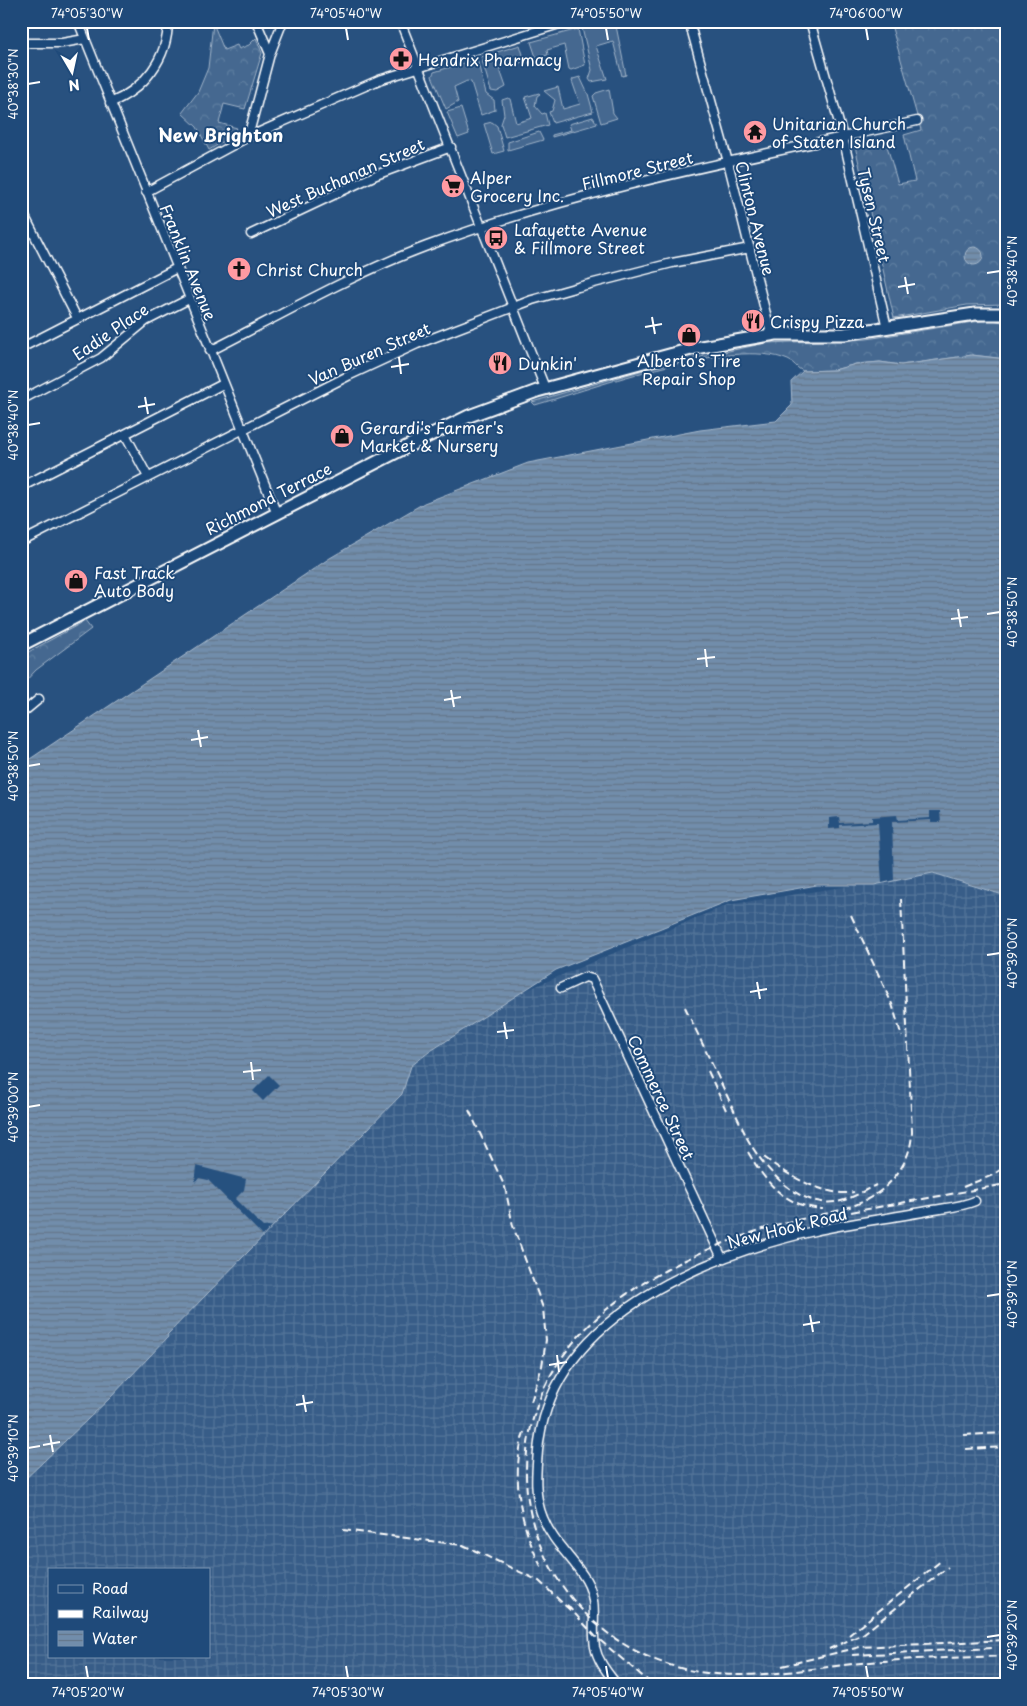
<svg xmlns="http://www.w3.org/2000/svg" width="1027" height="1706" viewBox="0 0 1027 1706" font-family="'Playpen Sans',sans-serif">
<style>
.industrial{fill:url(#industrial-grid);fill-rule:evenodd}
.grass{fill:#446890;stroke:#a2b4c8}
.forest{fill:url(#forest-crowns);stroke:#a2b4c8}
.water{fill:url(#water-rules);stroke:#aabbcd}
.pier{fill:#28517f}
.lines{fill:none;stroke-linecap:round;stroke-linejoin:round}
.minor-casing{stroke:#fff;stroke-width:11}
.secondary-casing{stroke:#fff;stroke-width:15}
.minor{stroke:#1f4a7a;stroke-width:8}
.secondary{stroke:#1f4a7a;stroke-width:11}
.rail{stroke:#fff;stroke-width:2;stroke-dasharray:8 4;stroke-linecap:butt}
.ticks{fill:none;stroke:#fff;stroke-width:2}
.labels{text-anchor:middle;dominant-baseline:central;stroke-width:4;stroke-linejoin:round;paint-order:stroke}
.poi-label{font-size:16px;fill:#fff;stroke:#1f4a7a;text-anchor:start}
.street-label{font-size:16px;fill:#fff;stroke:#1f4a7a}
.neighbourhood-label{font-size:18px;font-weight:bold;fill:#fff;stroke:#1f4a7a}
.neatline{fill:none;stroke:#fff;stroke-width:2}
.ticks-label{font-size:12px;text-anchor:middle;fill:#fff}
</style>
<defs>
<pattern id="industrial-grid" width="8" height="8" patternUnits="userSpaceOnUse" patternTransform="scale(1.25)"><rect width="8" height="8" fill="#375d88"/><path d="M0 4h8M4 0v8" fill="none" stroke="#55759a"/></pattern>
<pattern id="forest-crowns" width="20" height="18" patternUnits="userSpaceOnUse" patternTransform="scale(1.25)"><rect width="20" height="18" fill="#446890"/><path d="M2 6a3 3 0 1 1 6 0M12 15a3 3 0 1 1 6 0" fill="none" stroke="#607fa1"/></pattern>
<pattern id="water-rules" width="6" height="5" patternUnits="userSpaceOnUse" patternTransform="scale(1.25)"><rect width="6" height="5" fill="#718dab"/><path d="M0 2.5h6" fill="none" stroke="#64768a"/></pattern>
</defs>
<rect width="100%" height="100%" fill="#28517f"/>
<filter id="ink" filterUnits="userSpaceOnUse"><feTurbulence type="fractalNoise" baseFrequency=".02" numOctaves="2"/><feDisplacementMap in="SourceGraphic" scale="10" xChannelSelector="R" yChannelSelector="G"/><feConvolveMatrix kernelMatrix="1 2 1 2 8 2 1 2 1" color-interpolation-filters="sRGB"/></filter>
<g filter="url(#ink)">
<path class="industrial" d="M932,873L1006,896V1685H21V1483L110,1398L168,1337L166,1335L402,1094L411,1066L494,1004L727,905ZM49,1570H209V1657H49Z"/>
<path class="grass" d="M615,21L626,75L622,76L613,41L596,46L607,79L591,82L589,79L592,70L582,28Z
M578,29L585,65L571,70L569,69L564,45L547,50L548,55L536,57L531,42Z
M520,45L525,61L517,64L515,59L498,64L506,87L497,92L491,91L481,57Z
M477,59L486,94L494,100L495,110L481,115L471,82L467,81L454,87L458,102L446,109L432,76L434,72Z
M580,77L588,94L593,112L553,123L549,112L552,111L555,100L544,91L558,87L563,109L580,104L572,81L573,79Z
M609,89L613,113L617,118L601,123L593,96L596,93Z
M539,93L540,94L537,96L535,106L542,114L545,113L548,125L505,137L501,124L504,115L502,100L508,98L510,99L516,123L532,118L525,97Z
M461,108L469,134L458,138L447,112Z
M593,117L597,124L552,137V135L571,130L569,124Z
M492,122L497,126L504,151L493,154L484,124Z
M539,132L543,140L508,150V142Z"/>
<path class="forest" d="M890,21H1006V304L967,305L894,318L855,146L885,139L898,184L915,181L904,135L921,130Z
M213,23L224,50L237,45L239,49L249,45L256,38L262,53L245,109L224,104L219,123L237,128L229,138L209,150L197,127L182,113L198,92L208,68Z
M993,320L1006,323V359L972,355L901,365L880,362L856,364L834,370L803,371C797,369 794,362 788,360C733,336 594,388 535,405L532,402L654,367L766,343L867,339L973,322Z
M85,621L91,629L36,670L21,686V656Z"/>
<path class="water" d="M965 256a9 9 0 1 1 18 0a9 9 0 1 1-18 0Z
M972,355L1006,359V896L933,873L874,885H817L731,900L556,970L429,1052L411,1066L402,1094L167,1335L168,1337L110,1398L21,1483V765L330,558L424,503L528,463L700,430L776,421L792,405L791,382L803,371L834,370L856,364L880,362L901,365Z"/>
<path class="pier" d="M930,811H940L941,822H931V820L892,822L894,880L882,883L878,823L840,825V828L829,829V818L839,817L840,823L872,821V817L897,815L898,820L930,818Z
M269,1075L279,1085L263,1101L253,1091Z
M197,1166L246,1179L244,1190L235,1199L263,1227L272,1226L263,1236L208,1180L199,1178L195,1183Z"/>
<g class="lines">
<g class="minor-casing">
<path id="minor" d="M78,21L276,512
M256,21L270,54
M400,21L545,388
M689,21L728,162L771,334
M810,21L843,137L887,328
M21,43H62L85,39
M110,103C144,89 168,59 168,21
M248,137L270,54L283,21
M146,192L248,137L379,80L569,21
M21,209L77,318
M251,234L376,175L451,147
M21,348L177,268
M210,351C281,315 352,274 427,246C585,187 753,157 917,121
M21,400L101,358L146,321L189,299
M125,434L148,477
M21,487L223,384
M21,542L350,375L417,344L532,300L578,287L672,263L750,248
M21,714L39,699
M561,988L585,977L592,979L722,1258
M617,1685C608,1673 598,1662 595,1647C591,1623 599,1603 586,1580C573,1558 553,1543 543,1518C534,1497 536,1473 538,1451C549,1318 702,1257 814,1231C851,1223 890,1218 928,1211C944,1208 961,1207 975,1201"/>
</g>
<g class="secondary-casing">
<path id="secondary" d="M21,645L418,441L469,416L537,391L695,348L776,334H844L975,314H1006"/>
</g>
<use href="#minor" class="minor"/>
<use href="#secondary" class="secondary"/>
<path class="rail" d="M901,899L912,1131C912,1160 892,1187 866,1200C840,1214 796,1218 766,1228C649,1266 525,1336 526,1475C527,1535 555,1589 600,1627C632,1654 674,1671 716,1674C764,1678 813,1668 861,1663C909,1658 958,1658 1006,1656
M851,915L892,1004L902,1037
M685,1007L747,1138C764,1169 800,1211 841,1201C853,1198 865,1190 876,1185
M708,1071L726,1110
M469,1110L505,1187L513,1226L543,1308L546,1340L542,1366L531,1402
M748,1152C766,1183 784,1206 823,1209
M764,1157C785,1174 826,1198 854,1192
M963,1187L993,1175L1006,1166
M851,1212L1006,1184
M524,1432C510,1477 521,1530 543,1570
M964,1435L1006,1433
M966,1449L1006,1447
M343,1530L463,1545L539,1581L571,1611
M567,1605L595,1636L653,1685
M849,1635L942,1560
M829,1649L863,1634L948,1567
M852,1655L994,1648
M782,1666L860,1647L1006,1640"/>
</g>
</g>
<path class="ticks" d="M87,28L89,40M346,28L348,40M606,28L608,40M866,28L868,40M28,84L40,82M987,273L1000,271M905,277L908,294M898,287L915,284M652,317L655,334M645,327L662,324M399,357L401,374M391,367L409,364M145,397L148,414M138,407L155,404M28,425L40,423M958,609L961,627M987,614L1000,612M951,619L968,617M705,649L707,667M697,659L715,657M451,690L454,707M444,700L461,697M198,730L201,747M191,740L208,737M28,766L40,764M987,955L1000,953M757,982L760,999M750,992L767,989M504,1022L507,1039M497,1032L514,1030M251,1062L253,1080M243,1072L261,1070M28,1107L40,1105M987,1296L1000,1294M810,1315L813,1332M803,1325L820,1322M557,1355L559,1372M549,1365L567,1362M303,1395L306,1412M296,1405L313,1402M50,1435L53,1452M43,1445L60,1442M28,1448L40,1446M987,1637L1000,1635M86,1666L88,1678M346,1666L348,1678M606,1666L608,1678M866,1666L868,1678"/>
<defs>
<g id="pharmacy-disc" transform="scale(1.25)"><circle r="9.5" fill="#ff9aa2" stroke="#1f4a7a"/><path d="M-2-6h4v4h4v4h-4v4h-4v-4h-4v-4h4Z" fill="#111"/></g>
<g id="temple-disc" transform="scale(1.25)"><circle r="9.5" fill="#ff9aa2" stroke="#1f4a7a"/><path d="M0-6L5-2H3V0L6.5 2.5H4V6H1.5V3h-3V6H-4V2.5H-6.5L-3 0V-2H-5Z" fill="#111"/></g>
<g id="supermarket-disc" transform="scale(1.25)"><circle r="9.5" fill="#ff9aa2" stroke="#1f4a7a"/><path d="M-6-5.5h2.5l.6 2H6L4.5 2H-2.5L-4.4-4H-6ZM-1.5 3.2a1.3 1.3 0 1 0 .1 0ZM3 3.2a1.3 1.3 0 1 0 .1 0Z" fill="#111"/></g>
<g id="bus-disc" transform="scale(1.25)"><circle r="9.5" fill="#ff9aa2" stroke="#1f4a7a"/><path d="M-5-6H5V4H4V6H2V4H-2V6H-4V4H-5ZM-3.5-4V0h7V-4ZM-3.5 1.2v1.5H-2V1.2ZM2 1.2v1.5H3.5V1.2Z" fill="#111"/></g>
<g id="church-disc" transform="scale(1.25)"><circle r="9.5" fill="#ff9aa2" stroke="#1f4a7a"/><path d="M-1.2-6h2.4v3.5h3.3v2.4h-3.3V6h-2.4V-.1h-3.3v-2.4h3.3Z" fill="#111"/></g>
<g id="restaurant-disc" transform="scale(1.25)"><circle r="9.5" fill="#ff9aa2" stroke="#1f4a7a"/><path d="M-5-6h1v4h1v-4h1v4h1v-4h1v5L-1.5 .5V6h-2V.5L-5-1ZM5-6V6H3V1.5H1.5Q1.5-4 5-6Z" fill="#111"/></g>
<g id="shop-disc" transform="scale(1.25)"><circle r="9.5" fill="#ff9aa2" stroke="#1f4a7a"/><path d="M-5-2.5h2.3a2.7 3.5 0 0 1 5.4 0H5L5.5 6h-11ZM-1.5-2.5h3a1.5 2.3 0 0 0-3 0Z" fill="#111"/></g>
</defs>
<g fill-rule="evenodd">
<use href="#pharmacy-disc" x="401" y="59"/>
<use href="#temple-disc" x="755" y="132"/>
<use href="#supermarket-disc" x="453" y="186"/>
<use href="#bus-disc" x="496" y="238"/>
<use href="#church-disc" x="239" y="269"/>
<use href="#restaurant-disc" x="753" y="321"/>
<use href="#shop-disc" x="689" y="335"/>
<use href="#restaurant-disc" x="500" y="363"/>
<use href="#shop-disc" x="342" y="436"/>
<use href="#shop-disc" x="76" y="581"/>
</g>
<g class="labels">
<g class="poi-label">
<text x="418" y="59">Hendrix Pharmacy</text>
<text x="772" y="123">Unitarian Church<tspan x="772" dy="18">of Staten Island</tspan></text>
<text x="470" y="177">Alper<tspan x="470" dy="18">Grocery Inc.</tspan></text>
<text x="514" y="229">Lafayette Avenue<tspan x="514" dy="18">&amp; Fillmore Street</tspan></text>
<text x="256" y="269">Christ Church</text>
<text x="770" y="321">Crispy Pizza</text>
<text x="689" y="360" text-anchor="middle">Alberto's Tire<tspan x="689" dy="18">Repair Shop</tspan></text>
<text x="518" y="363">Dunkin'</text>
<text x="360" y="427">Gerardi's Farmer's<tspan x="360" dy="18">Market &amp; Nursery</tspan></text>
<text x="94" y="572">Fast Track<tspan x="94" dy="18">Auto Body</tspan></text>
</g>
<g class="street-label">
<text transform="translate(637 170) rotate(-14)">Fillmore Street</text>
<text transform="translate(345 177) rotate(-24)">West Buchanan Street</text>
<text transform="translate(875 215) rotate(77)">Tysen Street</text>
<text transform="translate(756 218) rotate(76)">Clinton Avenue</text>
<text transform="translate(189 262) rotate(68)">Franklin Avenue</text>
<text transform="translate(110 331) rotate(-34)">Eadie Place</text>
<text transform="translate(369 353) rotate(-24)">Van Buren Street</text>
<text transform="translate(268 498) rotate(-27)">Richmond Terrace</text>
<text transform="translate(662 1097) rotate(65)">Commerce Street</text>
<text transform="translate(787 1227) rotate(-14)">New Hook Road</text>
</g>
<g class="neighbourhood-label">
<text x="221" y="134">New Brighton</text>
</g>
</g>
<rect width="1027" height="1706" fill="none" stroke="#1f4a7a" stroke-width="55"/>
<rect x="48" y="1568" width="162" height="90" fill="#1f4a7a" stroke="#7992af"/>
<rect x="58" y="1585" width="25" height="8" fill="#1f4a7a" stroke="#7992af"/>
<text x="92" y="1594" font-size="15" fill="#ffffff">Road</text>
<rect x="58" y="1610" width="25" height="8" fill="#ffffff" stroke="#7992af"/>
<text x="92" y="1618" font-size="15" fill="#ffffff">Railway</text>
<rect x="58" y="1631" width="25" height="15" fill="url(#water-rules)" stroke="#7992af"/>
<text x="92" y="1644" font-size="15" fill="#ffffff">Water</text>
<g transform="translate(72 72) rotate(171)" stroke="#1f4a7a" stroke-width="4" paint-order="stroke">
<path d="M0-4L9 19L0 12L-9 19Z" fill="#ffffff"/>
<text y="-8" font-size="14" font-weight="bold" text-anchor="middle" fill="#ffffff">N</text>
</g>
<rect x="28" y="28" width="972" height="1650" class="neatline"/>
<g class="ticks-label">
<text x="87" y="18">74°05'30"W</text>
<text x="346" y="18">74°05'40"W</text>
<text x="606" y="18">74°05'50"W</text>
<text x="866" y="18">74°06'00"W</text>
<text transform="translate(14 84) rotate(-90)" y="4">40°38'30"N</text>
<text transform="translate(1013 271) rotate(-90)" y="4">40°38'40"N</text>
<text transform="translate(14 425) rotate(-90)" y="4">40°38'40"N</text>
<text transform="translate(1013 612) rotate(-90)" y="4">40°38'50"N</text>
<text transform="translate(14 766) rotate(-90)" y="4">40°38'50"N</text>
<text transform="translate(1013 953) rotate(-90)" y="4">40°39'00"N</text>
<text transform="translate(14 1107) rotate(-90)" y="4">40°39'00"N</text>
<text transform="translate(1013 1294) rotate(-90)" y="4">40°39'10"N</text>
<text transform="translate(14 1448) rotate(-90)" y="4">40°39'10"N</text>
<text transform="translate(1013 1635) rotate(-90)" y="4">40°39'20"N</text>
<text x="88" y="1697">74°05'20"W</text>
<text x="348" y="1697">74°05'30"W</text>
<text x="608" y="1697">74°05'40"W</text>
<text x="868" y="1697">74°05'50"W</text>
</g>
</svg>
